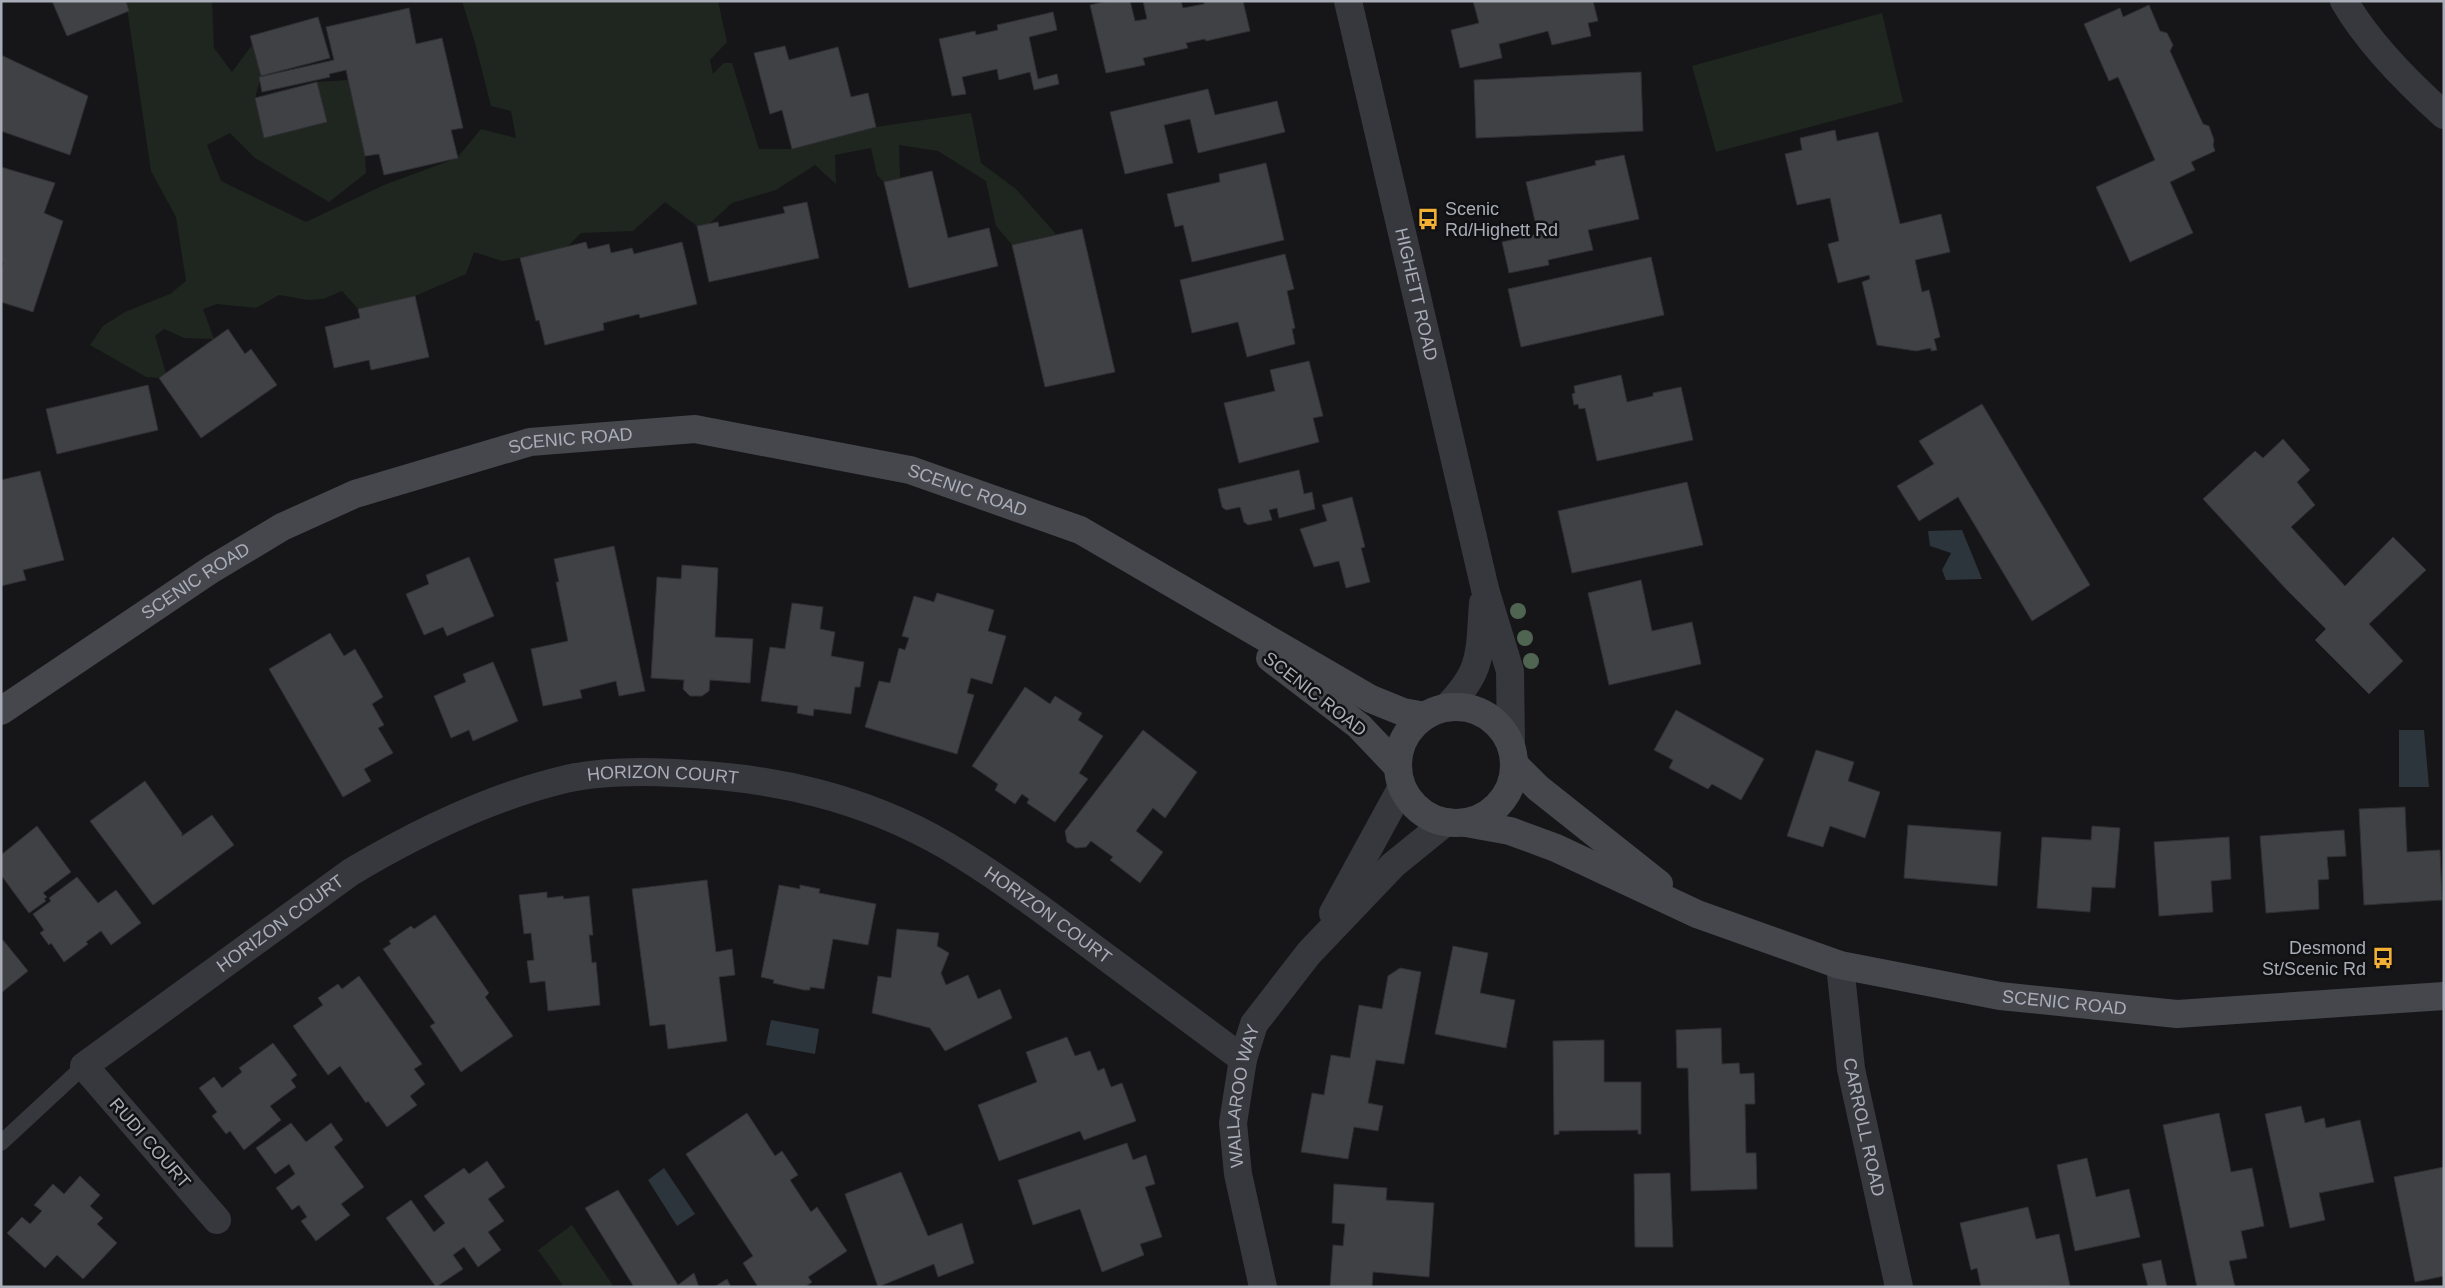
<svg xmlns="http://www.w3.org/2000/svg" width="2445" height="1288" viewBox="0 0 2445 1288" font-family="Helvetica,sans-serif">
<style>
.green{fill:#1e261f}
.water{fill:#2c353c}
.building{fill:#404145;stroke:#303034}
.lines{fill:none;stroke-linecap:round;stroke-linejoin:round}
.service{stroke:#37383d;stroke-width:16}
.minor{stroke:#37383d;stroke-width:28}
.tertiary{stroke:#37383d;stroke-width:28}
.secondary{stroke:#45474d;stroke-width:28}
.tree{fill:#506452}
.labels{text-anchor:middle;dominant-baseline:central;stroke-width:5;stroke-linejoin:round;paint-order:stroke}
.poi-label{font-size:18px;fill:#a8adb8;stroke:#111113;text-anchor:start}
.street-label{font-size:18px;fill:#a8adb8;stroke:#111113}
</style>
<rect width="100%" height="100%" fill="#161618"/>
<path class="green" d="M126,1H212L214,48L232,72L252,45L261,76L255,98L264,138L327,122L317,82L348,80L365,156L366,173L329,202L255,158L230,133L207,145L221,181L306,222L384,185L457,158L481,129L516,138L511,111L491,106L475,43L462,1H718L727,42L710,60L713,74L724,63H732L759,149H792L876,127L971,113L981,163L1016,189L1056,234L1012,245L996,226L986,181L938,151L899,145L900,178L884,182L877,175L871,148L835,155L836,184L815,165L776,190L732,203L709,224L697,226L665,202L633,231L581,233L567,247L520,258L502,261L474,252L466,274L415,296L358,309L342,291L323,299L308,300L279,295L256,308L217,304L203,309L214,339L184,338L164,329L155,336L166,373L159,378L146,377L90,345L103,326L125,312L170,294L186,281L176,217L151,171Z
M1882,13L1903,102L1716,152L1692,66Z
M572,1225L614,1287H564L538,1250Z"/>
<path class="water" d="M1962,530L1982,579L1946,580L1942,570L1951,553L1930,546L1928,531Z
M2399,730H2424L2429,787H2399Z
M771,1020L819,1029L815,1054L766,1045Z
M664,1168L695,1214L677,1226L648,1180Z"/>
<path class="building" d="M52,1H126L129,11L67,36Z
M1108,1H1130L1135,21L1147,19L1143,1H1181L1183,8L1204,4V1H1243L1250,31L1206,41L1205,39L1186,43L1188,48L1143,58L1145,65L1106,73L1090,5Z
M1473,1H1593L1598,21L1588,23L1591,36L1552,45L1548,31L1499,44L1502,58L1460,68L1451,30L1479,23Z
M2149,5L2160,31L2167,33L2173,45L2170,51L2203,124L2209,126L2214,140L2213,145L2215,151L2191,162L2195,170L2170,182L2193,233L2130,262L2096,187L2155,160L2118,77L2109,81L2084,24L2120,8L2123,17Z
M409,8L416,44L442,38L463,128L451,130L458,158L384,175L379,154L365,156L346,70L329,74L330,77L262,92L259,77L334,60L326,27Z
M1053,12L1057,30L1029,37L1038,79L1057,74L1059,84L1034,90L1030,72L999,80L997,69L962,77L966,94L952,96L939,39L975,31L976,35L998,30L997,25Z
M318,17L330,58L261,76L250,36Z
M785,46L789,60L838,47L851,97L868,93L876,127L792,149L782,110L770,114L754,53Z
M1,55L88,96L70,155L1,131Z
M1641,72L1643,131L1476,138L1474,80Z
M317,82L327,122L264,138L255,98Z
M1208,89L1215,115L1277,101L1285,132L1198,153L1190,119L1164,125L1173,163L1125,174L1110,112Z
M1835,130L1837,141L1878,132L1900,224L1941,214L1950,252L1915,260L1922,292L1929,290L1940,337L1934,339L1937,350L1931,351V348L1916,351L1877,345L1862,282L1870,279L1869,275L1838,283L1828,244L1839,241L1830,198L1797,205L1785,154L1802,150L1800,138Z
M1624,155L1639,219L1588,230L1593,250L1548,260L1549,265L1509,273L1502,242L1538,234L1526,182L1596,165L1595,161Z
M1266,163L1284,240L1192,262L1183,225L1175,227L1167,194L1220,182L1219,174Z
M1,167L55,183L44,213L63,221L33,312L1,302V270L3,263H1Z
M932,171L948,238L989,228L998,266L909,288L884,182Z
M807,202L819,258L709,282L697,226L718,222L719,227L785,213L783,207Z
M1082,229L1115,372L1045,387L1012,245Z
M586,242L588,249L609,244L611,253L632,248L634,254L682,242L697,304L640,318L639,314L603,323L604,330L545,345L539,320L536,321L520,258Z
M1285,254L1294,289L1287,291L1295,328L1292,329L1295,344L1247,357L1238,322L1192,333L1180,280Z
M1651,257L1664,315L1521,347L1508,289Z
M415,296L429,357L371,370L369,360L334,368L325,327L360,318L358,309Z
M228,329L245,354L251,349L277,385L201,438L159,378Z
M1309,361L1323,416L1313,418L1319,442L1239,463L1224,403L1275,391L1270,370Z
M1621,375L1627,402L1653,396V393L1681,387L1693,440L1597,461L1585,408L1579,409L1578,404L1574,405L1572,394L1575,393L1574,386Z
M148,385L158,430L57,454L46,409Z
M1982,404L2090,585L2032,621L1958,497L1919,521L1897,486L1934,464L1919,441Z
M2283,439L2310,470L2297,482L2315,505L2291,527L2345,586L2393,537L2426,570L2369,624L2403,661L2369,694L2315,640L2326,629L2286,589L2203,499L2255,451L2263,458Z
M1299,470L1304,494L1312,492L1315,509L1279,518L1277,508L1269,510L1272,520L1248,525L1244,522L1240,507L1226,510L1222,507L1218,489Z
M40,471L64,560L23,570L26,580L1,586V480Z
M1687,482L1703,545L1572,573L1558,511Z
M1352,497L1365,547L1361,548L1370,582L1346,588L1339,561L1314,567L1300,529L1327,521L1322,505Z
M614,546L645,691L619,696L616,681L580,690L582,698L543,706L531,649L568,641L556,582H559L554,559Z
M469,557L494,616L447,636L443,627L424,635L406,594L429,584L426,575Z
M682,565L718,568L715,637L753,639L750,683L710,680L709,691L702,696H690L683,689L684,680L651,678L657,577L681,579Z
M1641,580L1652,631L1692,622L1701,664L1609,685L1588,593Z
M937,593L994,610L988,631L1006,636L992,684L971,678L967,693L974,695L957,754L865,727L879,681L890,683L899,648L905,650L909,638L902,636L914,596L934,602Z
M792,603L823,607L820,629L835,632L831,656L864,662L860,687H855L851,714L814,709L813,716L797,713L798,706L761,701L770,647L785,649Z
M330,633L344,656L355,649L383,697L372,704L384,725L378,728L393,753L364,769L371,781L343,797L269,669Z
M493,662L518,721L473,741L469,730L451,738L434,696L466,682L463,674Z
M1025,687L1050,704L1055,696L1082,713L1078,720L1103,736L1079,773L1088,779L1055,822L1027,803L1029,799L1022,794L1015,804L995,790L998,784L972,766Z
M1676,710L1764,759L1741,800L1712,784L1708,789L1669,768L1673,760L1654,750Z
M1143,730L1197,772L1165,818L1153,808L1136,831L1163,852L1140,883L1110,860L1113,857L1091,841L1086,847L1076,848L1067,842L1065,831Z
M1816,750L1854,762L1848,781L1880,792L1865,838L1830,826L1823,847L1787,836Z
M145,781L182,833V836L212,815L234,845L153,905L90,821Z
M2405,807L2407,852L2440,850L2442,900L2364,905L2359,809Z
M1908,825L2001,832L1997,886L1904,878Z
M37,826L71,872L43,893L47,897L44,899L46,901L29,913L1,875V855Z
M2092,826L2120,828L2115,888L2092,887L2090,912L2037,908L2042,837L2091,840Z
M2344,830L2346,856L2327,857L2329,879L2318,880L2319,909L2266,913L2260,836Z
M2229,837L2231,879L2211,881L2213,912L2159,916L2154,842Z
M77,877L98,903L116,890L141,923L111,945L101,931L86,942L88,944L64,962L51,943L49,945L40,933L44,930L33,914L51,901L49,898Z
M707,880L716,952L732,949L735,975L719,977L727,1041L668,1049L665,1024L650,1026L632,889Z
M779,885L800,889V885L820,889L819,893L876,904L868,945L833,939L824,989L810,987V990H804L773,983L774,980L761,977Z
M547,892V898L563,896L564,899L589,896L593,935H589L592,963L596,962L600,1005L548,1011L545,981L530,983L527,961L534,960L531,933L524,934L519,895Z
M435,915L489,993L485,997L513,1036L461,1072L430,1026L435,1023L383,949L391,944L389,941L411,926L414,929Z
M897,929L939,933L937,946L949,953L941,973L946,985L968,975L978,999L1000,989L1012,1018L945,1051L930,1028L872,1013L878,976L891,978Z
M3,940L28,971L1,993V941Z
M1453,946L1488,953L1480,993L1515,1000L1506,1048L1435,1034Z
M1400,968L1421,972L1404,1064L1376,1060L1368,1103L1383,1106L1378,1131L1354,1127L1348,1159L1301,1152L1312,1093L1324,1095L1331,1055L1350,1058L1359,1005L1382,1009L1388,976Z
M359,976L422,1064L414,1069L425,1084L410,1096L417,1105L387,1127L368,1101L366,1103L340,1066L328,1075L293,1026L323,1005L318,998L338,984L342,989Z
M1721,1028L1722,1064L1739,1063L1740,1074L1754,1073L1755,1104H1745L1746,1153H1756L1757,1189L1691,1191L1688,1068H1677L1676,1030Z
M1067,1037L1075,1056L1090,1051L1098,1071L1104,1068L1111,1087L1122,1083L1136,1121L1084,1140L1080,1131L999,1161L978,1105L1037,1082L1026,1052Z
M1604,1040V1082H1641V1134H1638V1130L1559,1131V1134L1554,1135L1553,1041Z
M273,1043L297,1075L291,1080L296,1087L270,1106L281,1120L244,1150L230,1131L226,1134L212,1116L217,1112L199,1088L214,1077L222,1088L242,1072L239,1068Z
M2301,1106L2305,1123L2324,1118L2326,1128L2360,1120L2374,1182L2319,1193L2325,1220L2290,1228L2265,1114Z
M747,1113L775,1156L782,1151L798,1175L790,1180L811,1212L817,1207L847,1251L808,1277L812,1282L805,1287H758L743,1263L753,1256L686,1154Z
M2219,1113L2231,1172L2252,1168L2264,1226L2241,1231L2247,1258L2229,1261L2235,1287H2197L2163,1125Z
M291,1123L306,1142L331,1123L343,1140L334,1147L364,1187L341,1204L350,1215L316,1241L301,1221L307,1217L299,1205L292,1210L276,1188L295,1174L289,1164L275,1174L256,1148Z
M1127,1143L1133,1160L1146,1155L1155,1184L1145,1187L1162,1237L1140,1244L1144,1255L1102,1272L1080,1209L1033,1225L1018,1180Z
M2087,1158L2096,1197L2129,1189L2140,1237L2075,1251L2057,1165Z
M487,1161L505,1187L488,1199L504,1221L488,1232L501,1250L478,1267L464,1247L453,1255L463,1269L436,1287L386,1218L411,1200L434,1232L445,1223L424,1196L464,1168L469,1174Z
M2444,1167V1276L2415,1282L2394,1177Z
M901,1172L928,1236L962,1223L974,1263L938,1277L934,1264L878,1287L845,1194Z
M1670,1173L1673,1247H1635L1634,1174Z
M80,1176L100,1195L90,1206L103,1218L97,1224L117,1243L83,1279L57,1255L45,1268L7,1233L22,1217L30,1224L42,1211L34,1205L53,1184L64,1194Z
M1334,1184L1387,1188L1386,1200L1434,1203L1429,1277L1373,1272L1372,1287H1330L1333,1245L1343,1246L1345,1224L1332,1223Z
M618,1190L678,1285L694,1273L699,1287H634L585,1208Z
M2028,1207L2036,1239L2059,1234L2070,1286L1981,1287L1977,1268L1971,1270L1960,1223Z
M2161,1260L2167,1287H2148L2142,1264Z
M727,1279L731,1287H714Z"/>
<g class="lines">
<path class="service" d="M1,1143L84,1066"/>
<g class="minor">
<path d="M2344,1C2369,44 2407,82 2444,115"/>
<path d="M1485,589L1510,671L1511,745"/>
<path d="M1446,708C1484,670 1479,653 1483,603"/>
<path d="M1333,913L1402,787"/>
<path id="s1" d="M1840,965L1851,1069L1899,1287"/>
<path id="s2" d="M217,1220L84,1066L351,872C418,832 490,797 566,779C601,771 639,771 675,773C772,777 863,797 947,846C996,875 1041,909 1087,943C1139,982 1191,1020 1243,1059"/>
<path id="s3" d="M1263,1287L1238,1174L1233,1123L1243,1059L1254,1024L1309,953L1393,865L1446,822"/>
</g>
<path class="tertiary" id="s4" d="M1348,1L1485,589"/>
<g class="secondary">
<path d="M1270,658L1359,726L1398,767"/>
<circle cx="1456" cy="765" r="58"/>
<path id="s5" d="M1,711L212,569L282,527L355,494L530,442L695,429L910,470L1080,530L1371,699L1403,712L1425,716"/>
<path d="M1514,764L1538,788L1659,884"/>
<path id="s6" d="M1466,823L1510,831L1556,848L1697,914L1840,965L2000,996L2177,1014L2444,996"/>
</g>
</g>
<g class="tree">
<circle cx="1518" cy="611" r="8"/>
<circle cx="1525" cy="638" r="8"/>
<circle cx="1531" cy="661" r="8"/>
</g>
<defs>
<g id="bus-bare" transform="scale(1.725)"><path d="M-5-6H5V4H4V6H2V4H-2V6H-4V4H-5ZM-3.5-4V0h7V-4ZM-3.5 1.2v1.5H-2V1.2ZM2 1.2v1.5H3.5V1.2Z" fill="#f2b134" stroke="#111113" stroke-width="2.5" paint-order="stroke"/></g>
</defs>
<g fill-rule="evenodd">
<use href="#bus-bare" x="1428" y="219"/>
<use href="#bus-bare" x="2383" y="958"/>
</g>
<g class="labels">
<g class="poi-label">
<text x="1445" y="209">Scenic<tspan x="1445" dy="21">Rd/Highett Rd</tspan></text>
<text x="2366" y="948" text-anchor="end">Desmond<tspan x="2366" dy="21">St/Scenic Rd</tspan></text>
</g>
<g class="street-label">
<text stroke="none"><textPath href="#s4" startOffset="301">HIGHETT ROAD</textPath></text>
<text stroke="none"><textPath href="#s5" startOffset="639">SCENIC ROAD</textPath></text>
<text stroke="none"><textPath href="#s5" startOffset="1044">SCENIC ROAD</textPath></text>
<text stroke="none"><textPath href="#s5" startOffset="234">SCENIC ROAD</textPath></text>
<text transform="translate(1315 694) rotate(38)">SCENIC ROAD</text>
<text stroke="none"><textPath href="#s2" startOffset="866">HORIZON COURT</textPath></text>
<text stroke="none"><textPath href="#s2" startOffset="1285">HORIZON COURT</textPath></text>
<text stroke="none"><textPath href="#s2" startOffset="446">HORIZON COURT</textPath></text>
<text stroke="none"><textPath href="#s6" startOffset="629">SCENIC ROAD</textPath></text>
<text stroke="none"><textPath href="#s3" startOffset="195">WALLAROO WAY</textPath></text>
<text stroke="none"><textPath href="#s1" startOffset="164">CARROLL ROAD</textPath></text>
<text transform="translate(150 1143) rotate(49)">RUDI COURT</text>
</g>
</g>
<rect width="2445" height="1288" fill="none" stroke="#a8adb8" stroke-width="5"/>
</svg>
